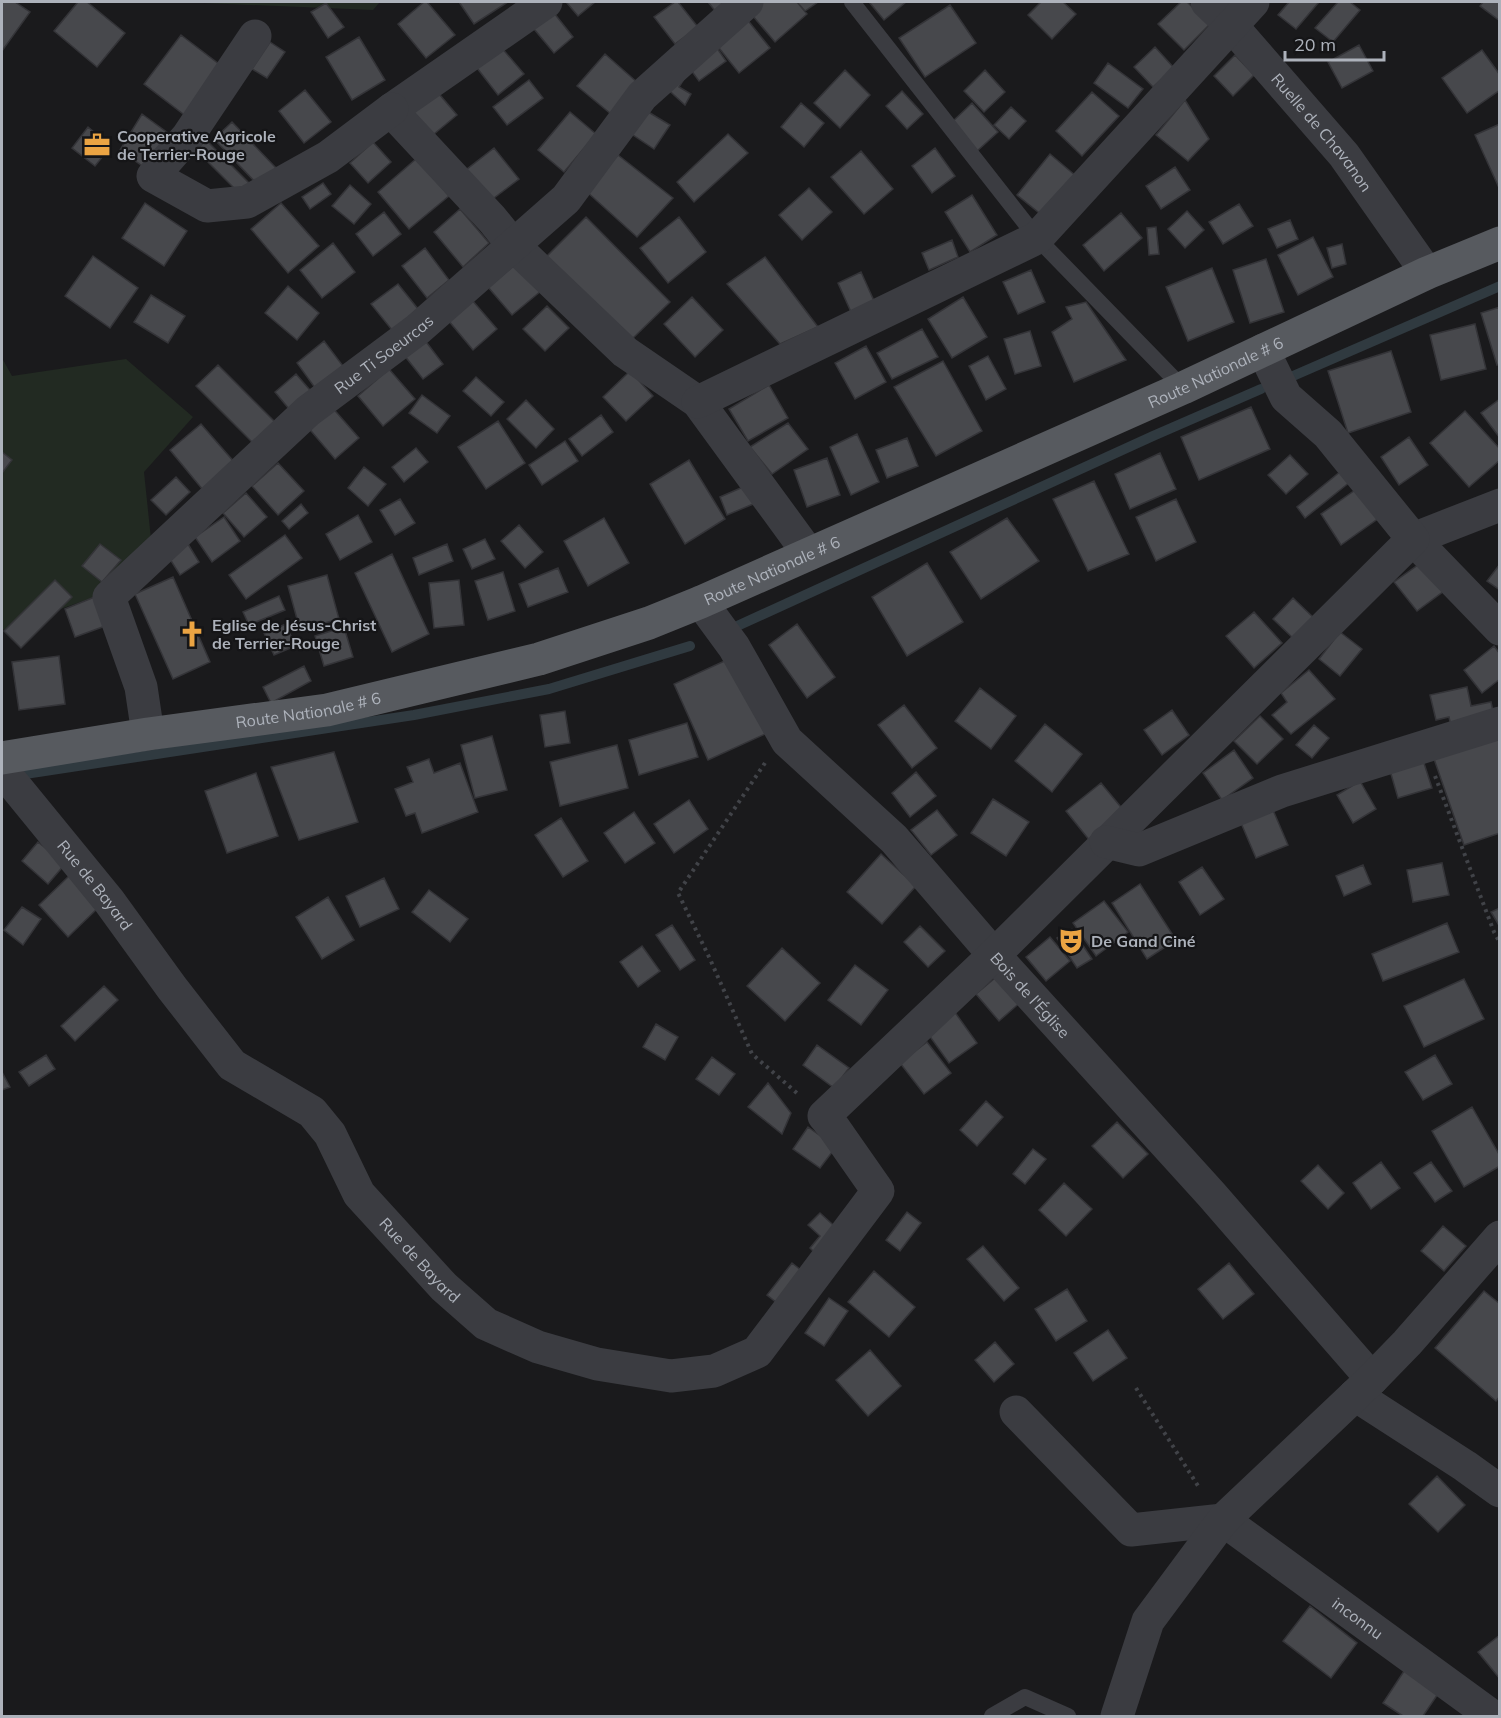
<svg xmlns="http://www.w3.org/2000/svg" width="1501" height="1718" viewBox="0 0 1501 1718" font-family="Mulish,sans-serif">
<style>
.green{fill:#222a22}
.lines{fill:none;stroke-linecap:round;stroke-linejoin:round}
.stream{stroke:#303a40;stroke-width:10}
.building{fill:#47484c;stroke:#343438;stroke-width:1.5}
.path{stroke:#414348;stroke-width:4;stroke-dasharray:3 4.5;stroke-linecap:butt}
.service{stroke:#3b3c41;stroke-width:16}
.minor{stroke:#3b3c41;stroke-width:33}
.primary{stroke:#575a5f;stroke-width:33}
.labels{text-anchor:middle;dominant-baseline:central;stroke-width:4.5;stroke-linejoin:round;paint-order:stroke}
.street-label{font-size:16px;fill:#adb2bb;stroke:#151517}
.poi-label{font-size:16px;font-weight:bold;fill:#adb2bb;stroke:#151517;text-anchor:start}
</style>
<rect width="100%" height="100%" fill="#1a1a1c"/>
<path class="green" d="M181,2H380L373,10Z
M2,358L12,376L126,359L193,417L144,472L151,539L97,596L2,630Z"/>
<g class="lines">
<path class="stream" d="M1293,376L1500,286
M735,627L1153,436L1261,389
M25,774L414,715L549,689L690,646"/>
</g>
<path class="building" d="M2,2H15L30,12L2,51Z
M78,2H87L125,33L97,67L54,31Z
M424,2H427L455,35L426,58L398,24Z
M459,2H508L474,24Z
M568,2H595L578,16L567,3Z
M675,2H678L698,27L675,44L654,17Z
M708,2H731L716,12Z
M753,2H797L807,14L775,42L746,8Z
M797,2H818L805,11Z
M869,2H906L884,20Z
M1041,2H1063L1076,14L1052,39L1028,15Z
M1181,2H1187L1210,24L1184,50L1158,24Z
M1289,2H1319L1296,29L1278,15Z
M1338,2H1350L1360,10L1333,42L1315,28Z
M1483,2H1500V21L1480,6Z
M326,3L344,27L328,38L311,12Z
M950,5L976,43L925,77L899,38Z
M554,13L573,37L554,53L534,29Z
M742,13L770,48L739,73L711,38Z
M181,35L228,71L191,120L144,84Z
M359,37L385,80L352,100L326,57Z
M710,38L726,61L699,81L682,58Z
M270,42L285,52L267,78L252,69Z
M1359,45L1373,71L1342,88L1328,62Z
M501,47L524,74L498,95L477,68Z
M1155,47L1174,68L1153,87L1134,67Z
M1482,50L1500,75V90L1467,113L1442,78Z
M605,54L638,83L611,114L577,86Z
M1235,55L1254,75L1233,96L1214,76Z
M1108,63L1143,89L1128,108L1094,83Z
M845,70L870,95L840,128L814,103Z
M985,70L1005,92L984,112L964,91Z
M687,74L679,87L691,94L685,105L663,85Z
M529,80L543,98L507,125L493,107Z
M434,88L457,115L428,139L406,111Z
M305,90L331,122L304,143L279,111Z
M902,91L923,114L907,129L886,106Z
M1092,92L1119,116L1082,156L1056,131Z
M1185,100L1209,139L1188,161L1156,135Z
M801,103L824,123L804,147L781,127Z
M972,103L998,132L976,152L951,123Z
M1011,107L1026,121L1009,139L994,125Z
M645,110L670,125L654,149L630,133Z
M570,112L596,134L564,172L538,150Z
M142,114L172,136L148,170L120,150Z
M232,122L276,168L258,185L214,139Z
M1500,124V190L1475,135Z
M88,127L111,146L95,166L72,148Z
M728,134L748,153L694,202L677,182Z
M206,140L250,184L240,194L196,150Z
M373,142L391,162L368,183L350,163Z
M494,148L519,179L486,204L462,173Z
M935,148L955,176L932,193L912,166Z
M861,151L893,189L864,214L831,177Z
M1050,154L1076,176L1043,216L1017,195Z
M618,155L673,198L637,237L586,191Z
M417,158L449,196L409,229L378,192Z
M1175,167L1190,190L1161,209L1146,186Z
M323,183L331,194L310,209L302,197Z
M350,185L371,204L354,224L332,206Z
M809,188L832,212L802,240L779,215Z
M972,195L997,235L970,252L945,212Z
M145,203L187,231L164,266L122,238Z
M281,203L319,246L288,273L251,229Z
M1239,204L1253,226L1223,244L1209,222Z
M460,209L489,243L463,267L434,232Z
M1187,211L1204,230L1185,248L1168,229Z
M384,212L401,234L373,256L356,234Z
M1121,213L1142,238L1104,271L1083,245Z
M586,217L670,302L629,342L545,258Z
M679,217L706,252L668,283L640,248Z
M1290,220L1298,239L1277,248L1268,229Z
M1156,227L1159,254L1149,255L1147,228Z
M1313,237L1333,277L1298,295L1278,255Z
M952,240L958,257L929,270L922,253Z
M333,243L355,272L322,298L300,270Z
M1342,244L1346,264L1332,268L1327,248Z
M425,248L449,280L427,298L402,266Z
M93,256L138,288L110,328L65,296Z
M765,257L818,327L780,344L727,284Z
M1266,259L1284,312L1250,323L1233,270Z
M517,263L541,291L512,315L488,287Z
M1212,268L1234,322L1188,341L1166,287Z
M1031,270L1045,302L1018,314L1003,282Z
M861,272L874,301L851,312L838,283Z
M398,284L418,309L392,330L371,304Z
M288,286L319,313L297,340L265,313Z
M151,295L185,316L168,343L134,322Z
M692,297L723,330L695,357L664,324Z
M963,297L987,337L952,358L928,319Z
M472,300L497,329L473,350L448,320Z
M1086,302L1126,360L1074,382L1052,332L1072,319L1066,307Z
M547,306L569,328L545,351L523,329Z
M1500,307V364L1497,365L1481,313Z
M1475,324L1486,369L1441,380L1430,335Z
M922,329L938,357L892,379L877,353Z
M1030,331L1041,366L1015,374L1004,339Z
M424,339L443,364L423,379L404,355Z
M324,341L346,370L318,392L297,363Z
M866,346L886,382L855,399L835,363Z
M1391,351L1411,412L1348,433L1328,371Z
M988,356L1006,389L986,400L969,366Z
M943,361L982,431L936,456L894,387Z
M218,365L278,425L257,447L196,386Z
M389,369L415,399L383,426L358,396Z
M630,371L653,396L626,421L603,397Z
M296,374L316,397L294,415L275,392Z
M476,377L504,402L491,416L463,391Z
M769,385L788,418L748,441L729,409Z
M422,395L450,416L437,433L409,413Z
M1500,399V438L1481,413Z
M526,400L554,429L536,448L507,419Z
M330,405L359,438L335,459L306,425Z
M1251,407L1270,449L1199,480L1181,437Z
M1465,411L1500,449V460L1469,487L1430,443Z
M601,415L613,432L582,456L569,439Z
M498,421L525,463L486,489L458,447Z
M788,423L808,449L772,474L750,447Z
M201,424L235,463L203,490L170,450Z
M857,434L879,482L851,495L830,447Z
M1409,437L1428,465L1399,485L1381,457Z
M907,438L918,466L887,478L876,450Z
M565,441L578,461L542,485L529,465Z
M416,448L428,462L404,482L392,467Z
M2,452L12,460L2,473Z
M1160,453L1176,489L1130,509L1115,474Z
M1290,455L1308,474L1286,494L1268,475Z
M827,458L840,495L807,507L794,470Z
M689,460L725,519L685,544L650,484Z
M278,463L304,491L278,515L252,486Z
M364,467L386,484L368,506L348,488Z
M1341,471L1350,482L1305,518L1297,507Z
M176,477L190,492L166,515L151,500Z
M1094,481L1129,554L1088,571L1053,499Z
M750,484L758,502L727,515L720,497Z
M1358,488L1379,518L1341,545L1321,514Z
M246,493L267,517L244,537L223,513Z
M400,499L415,523L395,535L380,510Z
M1176,499L1196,542L1156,561L1136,517Z
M301,504L308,513L289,529L282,521Z
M358,515L372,542L340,560L326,534Z
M224,517L240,541L212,562L195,537Z
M604,518L629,563L588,586L564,541Z
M1007,518L1039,561L981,599L950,552Z
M519,525L543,552L525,568L501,541Z
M285,535L302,558L246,599L229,575Z
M485,539L495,559L472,569L463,549Z
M100,544L121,560L102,582L82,566Z
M188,544L199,562L180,575L168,556Z
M447,544L453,561L419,575L413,558Z
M392,554L429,634L392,652L355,573Z
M1425,560L1448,588L1417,611L1394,582Z
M927,563L963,622L907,656L872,597Z
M1500,564V590L1487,581Z
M558,568L568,592L528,607L519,584Z
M503,572L515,611L488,620L475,581Z
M327,575L339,619L300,630L288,586Z
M173,577L210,662L173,679L135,594Z
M55,580L72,597L21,648L4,631Z
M459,580L464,625L434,628L429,583Z
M97,596L108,625L75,637L65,609Z
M279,596L285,610L249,625L243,612Z
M1293,598L1316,620L1296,641L1273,619Z
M1254,612L1282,643L1254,668L1226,636Z
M286,624L295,646L274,655L264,633Z
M797,624L835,677L807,698L769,645Z
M344,627L353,657L324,666L315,636Z
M1340,632L1362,649L1340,676L1319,659Z
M1494,646L1500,654V679L1482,693L1464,670Z
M59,656L65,704L19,710L12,662Z
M731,658L765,734L708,760L674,684Z
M304,666L311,681L271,703L263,687Z
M1309,670L1335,699L1291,734L1272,715L1287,702L1281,693Z
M1467,687L1471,706L1491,702L1495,721L1452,731L1449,717L1436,720L1430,695Z
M980,688L1016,716L991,749L955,721Z
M904,705L937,748L912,768L878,725Z
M1172,710L1189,735L1162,755L1144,730Z
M565,711L570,743L545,747L540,715Z
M1260,716L1283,739L1257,764L1234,741Z
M687,723L698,757L639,775L629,740Z
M1045,724L1082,754L1052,792L1015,761Z
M1314,725L1329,738L1312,758L1296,745Z
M1500,733V833L1464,845L1433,756Z
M492,736L507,790L475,798L461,745Z
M617,745L628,788L560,806L550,762Z
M1234,750L1253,778L1222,800L1203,773Z
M334,752L358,822L299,840L271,767Z
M1422,757L1432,788L1398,798L1389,767Z
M429,759L434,773L460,763L478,812L422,833L415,813L406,816L395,789L413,782L407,767Z
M916,772L936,796L910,817L892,793Z
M256,773L278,836L227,853L205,791Z
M1360,781L1376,809L1353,823L1337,795Z
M1101,783L1125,812L1090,841L1066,811Z
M993,799L1029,822L1006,856L971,833Z
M689,800L708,829L674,853L654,824Z
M937,810L957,835L931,855L911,830Z
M1273,810L1288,845L1256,858L1241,823Z
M634,812L655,843L625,863L604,833Z
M561,818L588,861L563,877L535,835Z
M38,842L65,864L48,884L22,861Z
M881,854L916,886L882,924L847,892Z
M1442,863L1449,895L1413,902L1407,870Z
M1363,865L1371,884L1344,896L1336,876Z
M1202,867L1224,899L1200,915L1179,882Z
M71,874L100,906L68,937L39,905Z
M384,878L399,909L360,927L346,896Z
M1140,884L1176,940L1147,959L1112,903Z
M429,890L468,919L450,942L412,912Z
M328,897L354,940L322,959L296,917Z
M1104,901L1128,932L1096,956L1073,923Z
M22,907L41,919L23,945L4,930Z
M1500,908V927L1491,912Z
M1447,923L1459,952L1383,981L1372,954Z
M672,925L695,960L680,970L656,935Z
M920,926L945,951L928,967L904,942Z
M1072,929L1092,959L1077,968L1057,938Z
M1050,937L1070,961L1046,981L1026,957Z
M642,946L660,971L638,987L620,962Z
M782,948L820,983L785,1021L747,986Z
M855,965L888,990L861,1025L828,1000Z
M1001,973L1023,1000L999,1021L976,994Z
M1464,979L1484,1019L1424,1047L1404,1006Z
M104,986L118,1000L75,1041L61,1026Z
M954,1011L977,1043L949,1063L926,1031Z
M656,1024L678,1037L665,1060L643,1047Z
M927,1042L951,1073L924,1094L900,1063Z
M817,1045L849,1068L834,1088L803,1065Z
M46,1055L55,1069L29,1086L19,1072Z
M1435,1055L1452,1084L1423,1100L1405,1072Z
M712,1057L735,1074L719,1095L696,1079Z
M2,1072L10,1087L2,1090Z
M768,1083L791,1113L782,1134L748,1107Z
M986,1101L1003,1117L977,1146L960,1130Z
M1472,1107L1500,1156V1166L1464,1187L1432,1131Z
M1117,1122L1148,1154L1123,1178L1092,1146Z
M808,1127L836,1147L820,1168L793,1149Z
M1033,1149L1046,1159L1025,1184L1013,1174Z
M1381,1162L1400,1188L1371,1209L1353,1183Z
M1431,1162L1452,1191L1435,1202L1414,1173Z
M1318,1165L1344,1193L1328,1209L1301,1181Z
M1064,1183L1092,1209L1066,1236L1039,1210Z
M907,1212L921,1223L900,1251L886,1240Z
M820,1213L842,1233L819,1257L810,1248L820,1236L808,1225Z
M1443,1226L1466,1246L1444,1271L1421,1251Z
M983,1246L1019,1288L1004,1301L967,1259Z
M792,1263L811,1278L786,1310L767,1295Z
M1229,1263L1254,1294L1223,1319L1198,1289Z
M874,1271L915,1307L889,1337L848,1302Z
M1067,1289L1087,1321L1056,1341L1035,1309Z
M1484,1291L1500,1304V1396L1496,1401L1435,1348Z
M829,1298L848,1311L824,1346L805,1333Z
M1108,1330L1127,1358L1093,1381L1074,1353Z
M995,1342L1014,1364L994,1382L975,1360Z
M870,1350L901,1386L868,1416L836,1380Z
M1437,1476L1465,1505L1438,1532L1409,1504Z
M1310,1606L1357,1643L1331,1678L1283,1641Z
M1500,1635V1679L1478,1652Z
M1408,1665L1442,1688L1423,1716H1403L1383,1703Z"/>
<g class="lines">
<path class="path" d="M765,763L678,893L710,959L752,1054L798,1094
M1435,776L1494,932L1500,943
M1136,1388L1200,1489"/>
<path class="service" d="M852,2L1037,238L1183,388
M992,1716L1025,1697L1068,1716"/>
<g class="minor">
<path d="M546,2L392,109L398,118L492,219L513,245L625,352L698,402L809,554"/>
<path id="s1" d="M1207,2L1231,25L1344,155L1427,273"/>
<path d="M255,36L188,136L153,176L207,206L247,202L328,157L392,109"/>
<path d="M698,402L1037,238L1253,2"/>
<path d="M1500,505L1413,539L1500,629"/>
<path id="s2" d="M701,602L734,647L787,741L894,839L994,955L1211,1194L1372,1379"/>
<path id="s3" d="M148,734L141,687L109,597L308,411L418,329L566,199L642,96L747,2"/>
<path id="s4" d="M2,770L109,901L172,988L232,1065L312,1112L330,1134L359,1194L444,1287L486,1324L538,1347L597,1364L671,1376L714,1371L757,1352L878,1191L834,1128L824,1116L994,955L1413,539L1328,434L1286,397L1263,350"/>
<path d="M1106,842L1139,850L1282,791L1500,723"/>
<path d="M1355,1395L1465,1466L1500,1491"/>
<path id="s5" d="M1016,1412L1131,1530L1223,1520L1492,1716"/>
<path d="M1117,1716L1148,1621L1223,1520L1372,1379L1407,1343L1500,1237"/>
</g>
<path class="primary" id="s6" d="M2,758L148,734L327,710L539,659L649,623L701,602L1183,388L1427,273L1500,243"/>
</g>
<defs>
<g id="office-bare" transform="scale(2.07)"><path d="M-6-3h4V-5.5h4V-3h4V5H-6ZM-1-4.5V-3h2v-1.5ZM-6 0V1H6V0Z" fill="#eba443" stroke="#151517" stroke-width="2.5" paint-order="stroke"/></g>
<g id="church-bare" transform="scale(2.07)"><path d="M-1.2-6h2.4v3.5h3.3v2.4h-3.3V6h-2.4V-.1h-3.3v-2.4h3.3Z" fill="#eba443" stroke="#151517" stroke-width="2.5" paint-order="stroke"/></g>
<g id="theatre-bare" transform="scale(2.07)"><path d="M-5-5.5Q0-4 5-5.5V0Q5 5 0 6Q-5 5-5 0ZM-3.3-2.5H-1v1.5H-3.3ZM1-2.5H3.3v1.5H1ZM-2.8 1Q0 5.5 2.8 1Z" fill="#eba443" stroke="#151517" stroke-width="2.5" paint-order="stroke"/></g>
</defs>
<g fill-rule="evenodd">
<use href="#office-bare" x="97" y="145"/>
<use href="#church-bare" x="192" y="634"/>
<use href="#theatre-bare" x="1071" y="941"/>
</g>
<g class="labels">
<g class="street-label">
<text stroke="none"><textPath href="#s1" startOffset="174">Ruelle de Chavanon</textPath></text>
<text stroke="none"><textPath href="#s3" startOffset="510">Rue Ti Soeurcas</textPath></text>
<text stroke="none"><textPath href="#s6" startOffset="1282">Route Nationale # 6</textPath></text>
<text stroke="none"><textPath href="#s6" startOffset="796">Route Nationale # 6</textPath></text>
<text stroke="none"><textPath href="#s6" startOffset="310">Route Nationale # 6</textPath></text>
<text stroke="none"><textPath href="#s4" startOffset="148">Rue de Bayard</textPath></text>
<text stroke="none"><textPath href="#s2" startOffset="516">Bois de l'Église</textPath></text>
<text stroke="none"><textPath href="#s4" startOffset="652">Rue de Bayard</textPath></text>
<text stroke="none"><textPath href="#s5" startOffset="424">inconnu</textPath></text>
</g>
<g class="poi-label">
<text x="117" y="136">Cooperative Agricole<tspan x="117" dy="18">de Terrier-Rouge</tspan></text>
<text x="212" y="625">Eglise de Jésus-Christ<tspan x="212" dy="18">de Terrier-Rouge</tspan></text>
<text x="1091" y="941">De Gand Ciné</text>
</g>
</g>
<rect width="1501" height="1718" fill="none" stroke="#adb2bb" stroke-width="6"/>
<path d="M1285 51v9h99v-9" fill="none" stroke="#adb2bb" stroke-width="3"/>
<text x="1294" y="51" font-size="18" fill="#adb2bb" stroke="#151517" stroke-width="4.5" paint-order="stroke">20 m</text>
</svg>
